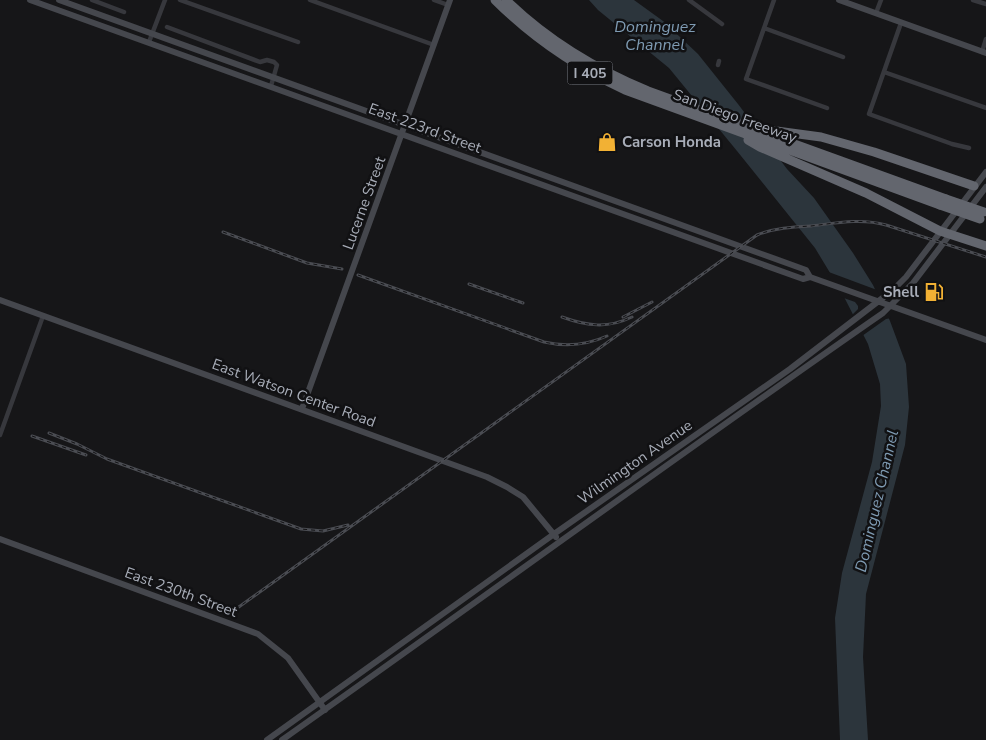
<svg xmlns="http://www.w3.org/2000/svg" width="986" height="740" viewBox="0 0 986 740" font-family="'Nunito Sans',sans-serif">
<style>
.water{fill:#2c353c}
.pier{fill:#161618}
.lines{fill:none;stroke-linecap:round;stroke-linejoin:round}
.street{stroke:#37383d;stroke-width:4.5}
.secondary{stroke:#45474d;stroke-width:6}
.highway{stroke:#63666e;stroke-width:9}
.rail-casing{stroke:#4a4c52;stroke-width:3}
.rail{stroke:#111113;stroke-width:1;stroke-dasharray:4;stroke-linecap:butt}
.highway-bridge{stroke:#63666e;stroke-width:9}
.labels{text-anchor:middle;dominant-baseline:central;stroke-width:5;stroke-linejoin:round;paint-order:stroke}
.shield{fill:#111113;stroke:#7b7e86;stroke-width:1}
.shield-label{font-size:14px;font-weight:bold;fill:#a8adb8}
.street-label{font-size:15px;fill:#a8adb8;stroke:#111113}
.poi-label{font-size:15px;font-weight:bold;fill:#a8adb8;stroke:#111113;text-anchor:start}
.water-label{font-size:16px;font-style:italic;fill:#7f9bb3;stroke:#111113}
</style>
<rect width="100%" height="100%" fill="#161618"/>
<path class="water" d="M589,0H634L663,21L698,54L738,104L787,169L814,198L853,253L873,285L890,321L906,364L909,407L905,445L866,594L863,657L868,740H840L835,618L842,573L872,462L881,406L880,384L868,344L841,291L815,248L737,151L669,68L598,10Z"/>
<path class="pier" d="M826,271L877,290L891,318L886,319L862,336L852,315L858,309V306L855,302L841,297Z"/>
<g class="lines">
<path class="street" d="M92,0L124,12
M180,0L298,42
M310,0L434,45
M434,0L448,5
M689,0L722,24
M774,0L746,79L827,108
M973,0L986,4
M876,13L881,0
M901,23L869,114L952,144L969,148
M167,27L260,62L267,60L274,62L277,65L271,86
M764,28L843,57
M149,42L165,0
M982,52L986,39
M718,65L719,61
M884,72L986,108
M0,435L43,316"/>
<path class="secondary" d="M30,0L803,279L810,277
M59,0L806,270L810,277L986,340
M839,0L986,53
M0,300L487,477L507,487L523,497L556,537
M302,409L450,0
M0,539L258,634L288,658L325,710
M267,740L554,534L790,369L893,290L906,277L986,172
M282,740C483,598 681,453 883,313L913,283L986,187"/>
<path class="highway" d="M495,0C533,38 576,67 625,90L940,205
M506,0C547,40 595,69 648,91L946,199
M769,130L821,137L874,152L974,186
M748,140L760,147L866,193L940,231L986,246"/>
<g class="rail-casing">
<path id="rail" d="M223,232L307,263L342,269
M358,275L544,342C566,347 587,345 607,336
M469,284L523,303
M562,317C587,326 607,329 632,317
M623,317L652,302
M49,433L77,444L107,459L301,529L323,531L348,525
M32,436L86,455
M236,609L757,235C774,228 793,227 811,226C836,223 861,218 886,225L986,257"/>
</g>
<use href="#rail" class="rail"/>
<path class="highway-bridge" d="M946,199L984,212
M940,205L980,219"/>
</g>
<defs>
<g id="shop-bare" transform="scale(1.5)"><path d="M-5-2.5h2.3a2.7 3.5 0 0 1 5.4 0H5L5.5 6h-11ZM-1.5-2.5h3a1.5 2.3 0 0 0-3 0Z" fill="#f2b134" stroke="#111113" stroke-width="2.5" paint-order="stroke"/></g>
<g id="fuel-bare" transform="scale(1.5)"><path d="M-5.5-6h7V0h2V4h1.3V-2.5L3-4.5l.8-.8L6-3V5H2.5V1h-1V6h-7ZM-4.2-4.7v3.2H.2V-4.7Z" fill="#f2b134" stroke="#111113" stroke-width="2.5" paint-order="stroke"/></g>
</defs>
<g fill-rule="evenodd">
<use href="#shop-bare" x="607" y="142"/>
<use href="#fuel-bare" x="934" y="292"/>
</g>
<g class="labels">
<rect class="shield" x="567.5" y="61.5" width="45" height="23" rx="4"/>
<g class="shield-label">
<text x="590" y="73">I 405</text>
</g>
<g class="street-label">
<text transform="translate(735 116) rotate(20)">San Diego Freeway</text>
<text transform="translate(425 128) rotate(20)">East 223rd Street</text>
<text transform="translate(364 203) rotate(-70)">Lucerne Street</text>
<text transform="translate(294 393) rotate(20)">East Watson Center Road</text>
<text transform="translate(635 462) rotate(-35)">Wilmington Avenue</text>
<text transform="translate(181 592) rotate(20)">East 230th Street</text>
</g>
<g class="poi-label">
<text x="622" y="142">Carson Honda</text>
<text x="919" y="292" text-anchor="end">Shell</text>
</g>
<g class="water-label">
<text x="655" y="27">Dominguez<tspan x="655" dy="18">Channel</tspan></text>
<text transform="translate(877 501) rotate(-77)">Dominguez Channel</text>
</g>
</g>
</svg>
